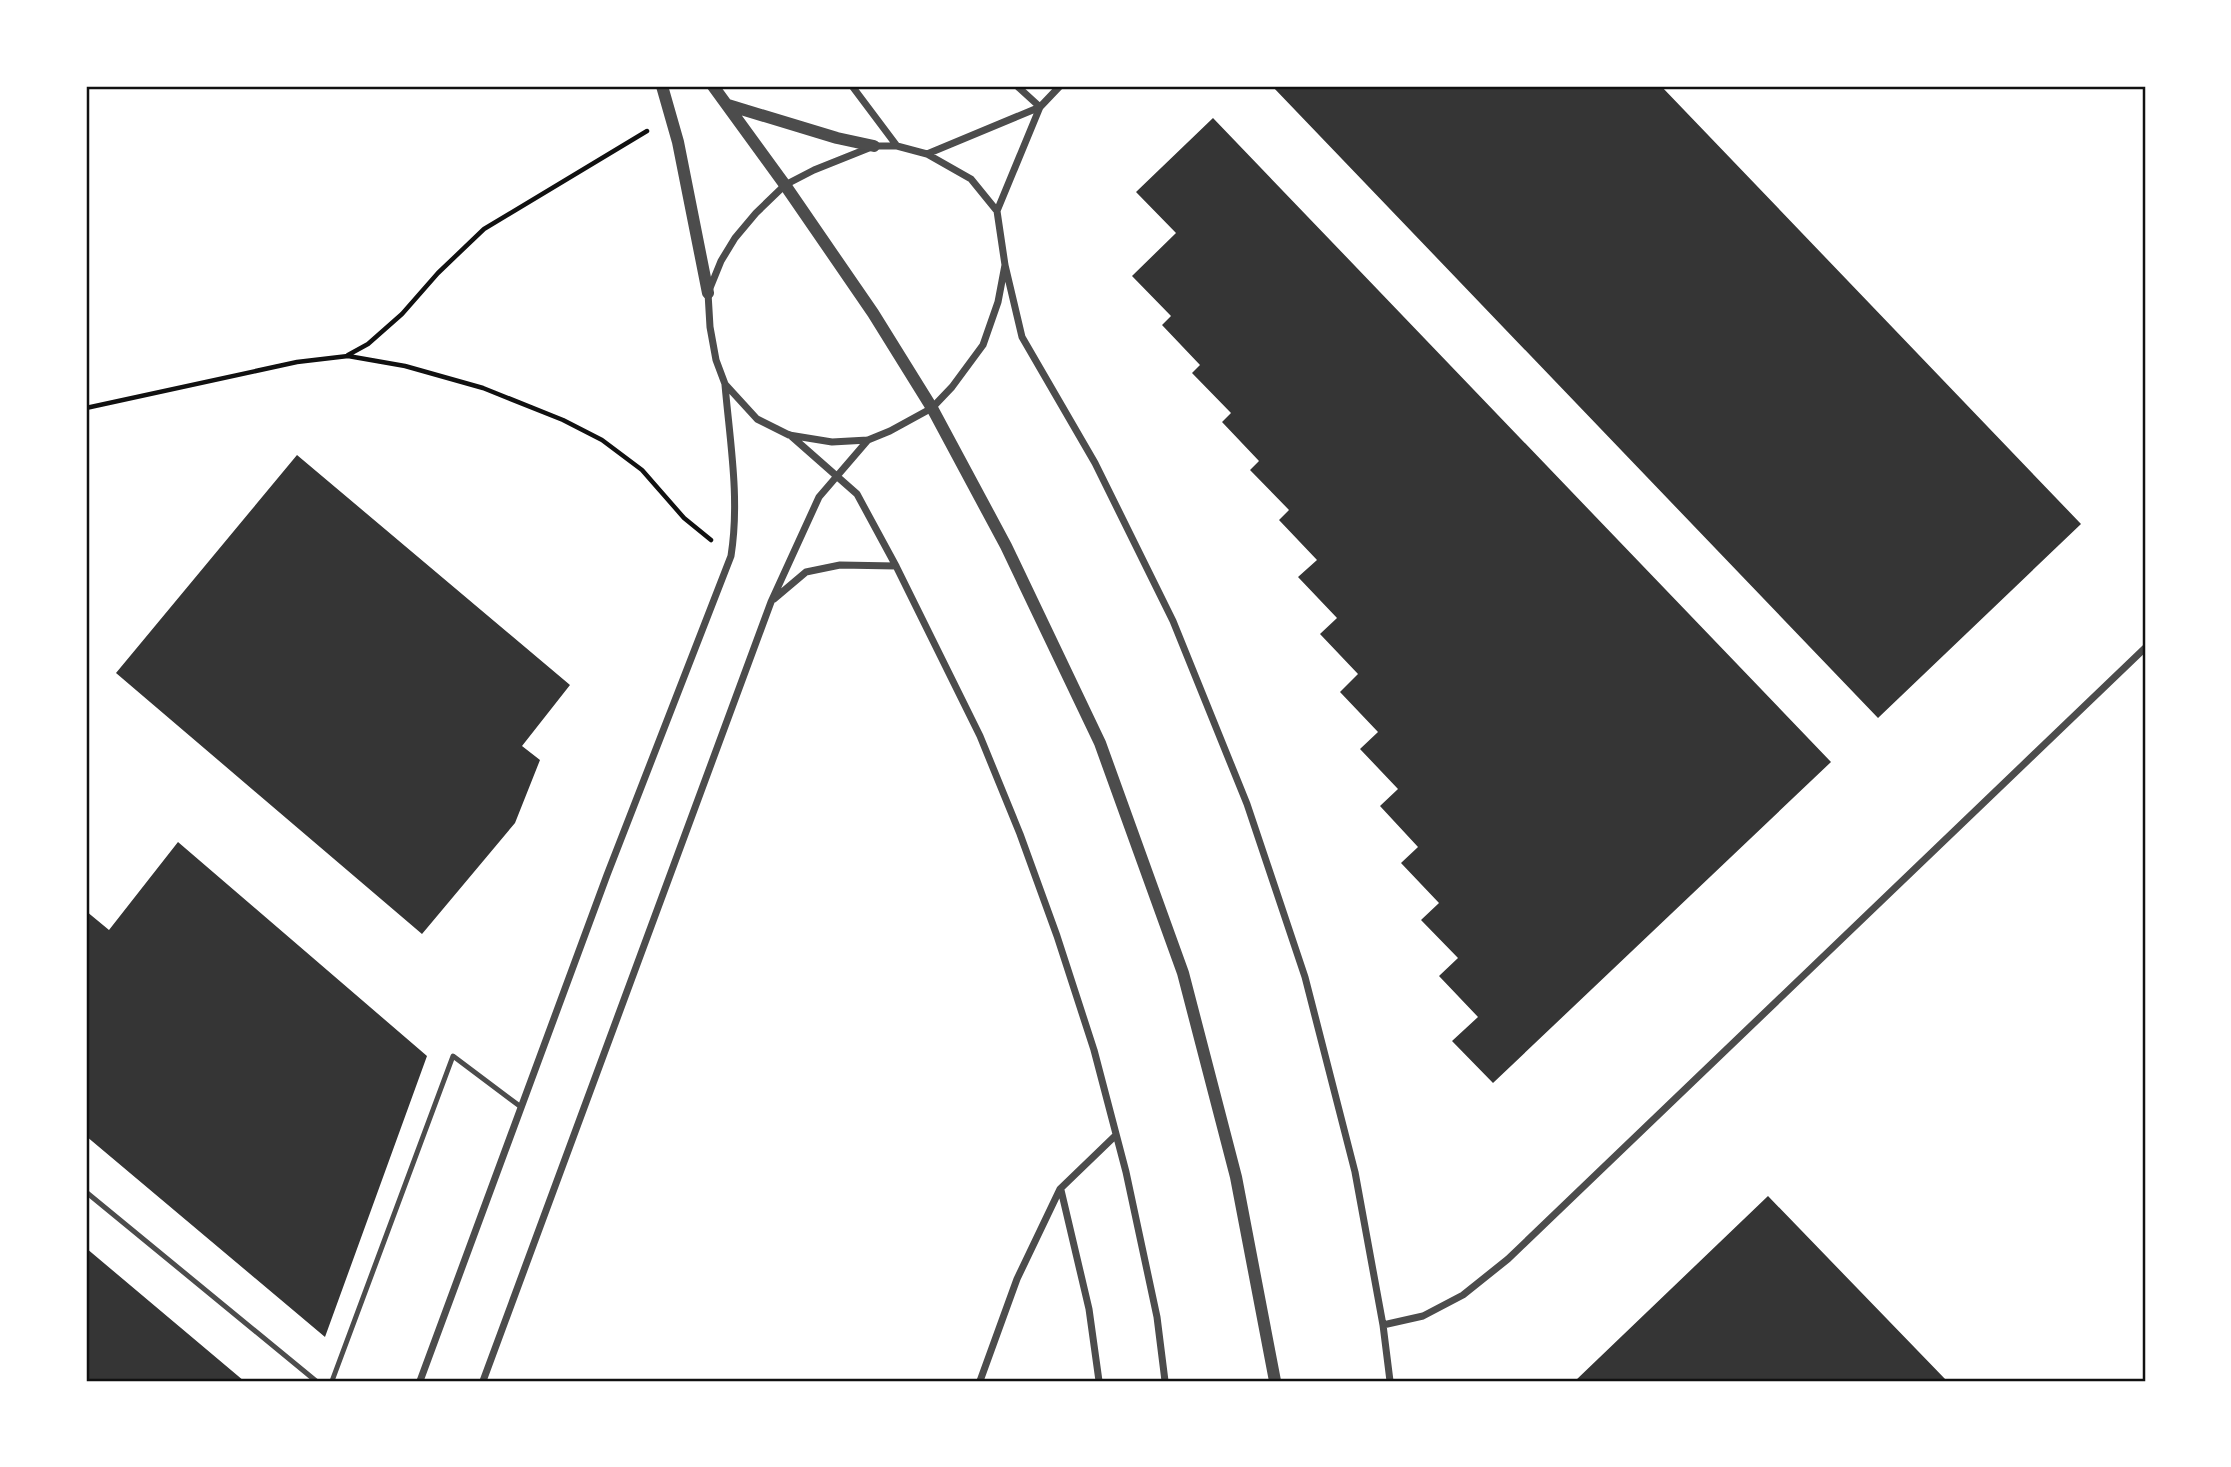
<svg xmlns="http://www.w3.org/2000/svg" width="2231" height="1467" viewBox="0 0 2231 1467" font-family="Mulish,sans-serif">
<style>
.building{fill:#353535}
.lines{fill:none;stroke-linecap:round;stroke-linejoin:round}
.path{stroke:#111;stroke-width:4.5}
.service{stroke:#4c4c4c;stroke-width:5}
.minor{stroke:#4c4c4c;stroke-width:7}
.tertiary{stroke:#4c4c4c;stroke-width:12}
.neatline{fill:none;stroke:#111;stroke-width:2.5}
</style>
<rect width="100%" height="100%" fill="#fff"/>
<path class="building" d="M1272,86H1661L2081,524L1878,718Z
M1213,118L1831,762L1493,1083L1452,1041L1478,1017L1439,976L1458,958L1421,920L1439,903L1401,863L1418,847L1380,806L1398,789L1360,749L1378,732L1340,692L1358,674L1320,634L1337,618L1298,577L1317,560L1279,520L1289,510L1250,470L1259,461L1222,422L1231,413L1192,373L1200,365L1162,325L1171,316L1132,276L1176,233L1136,192Z
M297,455L570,685L522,746L540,760L515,823L422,934L116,673Z
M178,842L427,1056L325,1337L86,1136V911L109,930Z
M1768,1196L1947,1381H1575Z
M86,1248L244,1381H86Z"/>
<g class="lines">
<path class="path" d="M348,355L368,344L402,314L438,273L484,229L647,131
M86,408L297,362L348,356L405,366L483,388L563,420L602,440L642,470L684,518L711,540"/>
<path class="service" d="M86,1192L316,1381
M332,1381L453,1056L521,1107"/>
<path class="minor" d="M852,86L897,146
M1017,86L1040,107
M927,154L1040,107
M997,211L1040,107L1060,86
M1005,265L998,302L983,345L952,387L932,408L890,431L868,440L832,442L789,435L757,419L725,384L716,360L710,327L708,293L721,261L735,238L756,213L785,185L814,170L874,146H897L927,154L971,179L997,211L1005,265L1022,337L1095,463L1173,621L1247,804L1305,977L1355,1172L1383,1325L1390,1381
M790,435L857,494L896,566L980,736L1020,834L1057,936L1094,1050L1126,1172L1157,1317L1165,1381
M774,599L806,572L840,565L896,566
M1061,1190L1089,1309L1099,1381
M1383,1325L1423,1316L1463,1295L1508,1259L2145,648
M420,1381L607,875L731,556C740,499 730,442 725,385
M483,1381L771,602L819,497L868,440
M980,1381L1017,1279L1060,1189L1116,1135"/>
<path class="tertiary" d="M662,86L678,142L708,293
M713,86L785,185L873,313L932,408L1006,546L1100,743L1183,973L1236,1177L1275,1381
M728,105L837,138L874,146"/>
</g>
<rect width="2231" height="1467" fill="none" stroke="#ffffff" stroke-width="175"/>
<rect x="88" y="88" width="2056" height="1292" class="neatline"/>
</svg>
